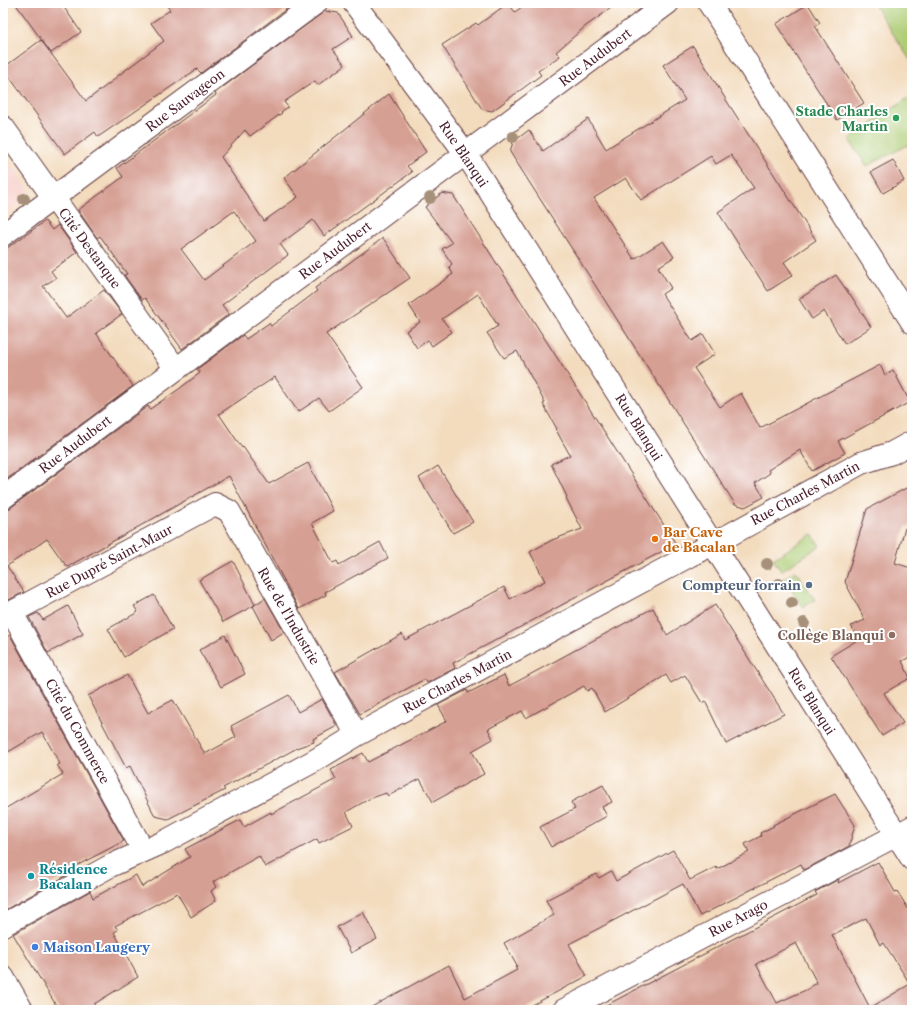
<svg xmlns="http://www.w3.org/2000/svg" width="915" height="1013" viewBox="0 0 915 1013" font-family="'Libre Caslon Text',serif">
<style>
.built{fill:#f7d0ca}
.green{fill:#adcc74;stroke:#7c7650}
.building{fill:#d69f93;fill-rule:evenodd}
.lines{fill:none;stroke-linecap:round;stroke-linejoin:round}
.minor-casing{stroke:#633b41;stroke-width:24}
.tertiary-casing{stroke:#633b41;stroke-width:24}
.minor{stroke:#fff;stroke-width:22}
.tertiary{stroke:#fff;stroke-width:22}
.tree{fill:#a79079}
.leisure-dot{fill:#2e9e5b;stroke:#fff;stroke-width:1.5}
.food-dot{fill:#e8710a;stroke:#fff;stroke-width:1.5}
.service-dot{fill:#5c6f8a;stroke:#fff;stroke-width:1.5}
.education-dot{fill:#8d6e63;stroke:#fff;stroke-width:1.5}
.culture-dot{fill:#0f9aa8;stroke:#fff;stroke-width:1.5}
.shop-dot{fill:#3f7fe0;stroke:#fff;stroke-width:1.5}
.labels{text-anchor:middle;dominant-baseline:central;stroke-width:4;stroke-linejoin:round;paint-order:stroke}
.street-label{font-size:13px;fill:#4a1f2b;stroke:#fff}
.leisure-label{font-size:13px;font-weight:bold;fill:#27864d;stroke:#fff;text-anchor:end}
.food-label{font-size:13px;font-weight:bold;fill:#c56008;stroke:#fff;text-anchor:start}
.service-label{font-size:13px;font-weight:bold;fill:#4e5e75;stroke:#fff;text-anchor:end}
.education-label{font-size:13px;font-weight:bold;fill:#785e54;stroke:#fff;text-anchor:end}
.culture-label{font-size:13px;font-weight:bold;fill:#0d838f;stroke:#fff;text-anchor:start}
.shop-label{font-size:13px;font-weight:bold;fill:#366cbe;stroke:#fff;text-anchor:start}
</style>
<rect width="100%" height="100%" fill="#fff"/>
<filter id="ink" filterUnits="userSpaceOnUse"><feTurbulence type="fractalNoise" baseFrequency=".025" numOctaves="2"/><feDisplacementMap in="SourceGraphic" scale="8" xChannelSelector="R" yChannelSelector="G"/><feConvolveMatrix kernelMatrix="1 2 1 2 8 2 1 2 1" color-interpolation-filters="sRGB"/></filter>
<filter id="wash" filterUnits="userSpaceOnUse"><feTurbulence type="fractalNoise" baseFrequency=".012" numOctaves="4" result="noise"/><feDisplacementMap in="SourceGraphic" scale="16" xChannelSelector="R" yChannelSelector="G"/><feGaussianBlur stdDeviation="0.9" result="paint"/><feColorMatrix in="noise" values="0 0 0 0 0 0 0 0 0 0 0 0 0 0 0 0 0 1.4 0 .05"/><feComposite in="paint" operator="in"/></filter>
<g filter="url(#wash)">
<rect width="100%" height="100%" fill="#f3dbbd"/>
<path class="built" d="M3,153L29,189V197L3,216Z"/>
<path class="green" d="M873,3H912V63Z
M912,95V143L867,166L849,140Z
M812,534L820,546L781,571L773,559Z
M796,571L815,600L803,607L784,578Z"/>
<g id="blocks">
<path class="building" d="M15,3H61L81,32L51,53Z
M165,3H288L293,4L201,73L197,69L98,137L95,132L65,154L3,68L41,40L86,101L115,79V78L164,41L151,23L170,10Z
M508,3L515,12L527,3H618L586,26L556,52L560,56L538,71L541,75L492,111L482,109L442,45L476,23L478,25Z
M808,4L820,23L815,26L864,103L837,120L776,24Z
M325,11L338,13L353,36L333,49L345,65L318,85L315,81L284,102L288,107L281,112L282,113L250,136L245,130L221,157L264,221L298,197L284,178L389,94L426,152L407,166L412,172L324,236L313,220L280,244L288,255L222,305L229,314L182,349L145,298L142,300L124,275L127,274L103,240L100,236L97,238L78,210L123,177L117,168L216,95L215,93ZM234,211L256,241L204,280L181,249Z
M693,46L728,103L816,240L784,262L793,275L768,291L718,212L754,188L731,155L716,164L711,156L641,200L626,178L594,198L634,259L663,241L674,257L658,267L671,288L662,294L692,341L703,334L715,354L694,368L720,407L741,393L760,428L880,365L885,375L893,370L910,402L838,441L845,453L812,471L800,450L768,470L770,473L755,483L764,497L745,507L735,504L510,152L513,142L529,130L543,151L588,119L606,149L685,100L663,65Z
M893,160L904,181L883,193L871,172Z
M442,193L453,195L676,544L453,663L455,668L427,683L425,679L360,714L335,672L402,634L405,640L504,587L510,599L545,581L530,552L552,540L582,529L566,498L567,497L551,464L570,455L556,430L557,429L543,404L545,403L517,351L504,358L487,333L498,326L478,294L442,319L452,332L432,346L428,340L417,348L406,331L420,322L409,305L453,274L449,267L452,264L442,249L452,243L425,207Z
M45,221L52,230L58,225L77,252L51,271L56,278L43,286L66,318L104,290L122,314L96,333L133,386L3,482V251Z
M383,238L410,278L326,334L363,387L329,411L319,398L298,412L275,377L219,414L242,448L243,447L269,484L308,463L333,511L312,523L333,563L337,561L339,565L380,542L388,558L325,592L326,595L299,609L229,476L67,567L47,539L7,566L24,592L3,603V510L10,508L148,406L150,409L179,389L200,373L197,369L243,335L246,339L269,323L271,326L317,291L315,288Z
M836,275L849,294H850L871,327L845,344L824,311L812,319L799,299Z
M438,466L473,522L453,533L419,478Z
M912,485V524L905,528L895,563L908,567L912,573V656L902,661L910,678L884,693L903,723L882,736L831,656L859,639L851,626L865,620L845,582L867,509Z
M233,561L255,605L223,622L199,580Z
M154,595L173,629L124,657L108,629L138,612L134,606Z
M265,598L284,632L271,640L253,606Z
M715,605L784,714L726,744L705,701L702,703L685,675L671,683L666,675L605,712L592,688L587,691L584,686L526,718L522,711L488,729L493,739L472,751L484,774L433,802L420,779L388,796L386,793L369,799L346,812L353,826L319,843L317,839L265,867L259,856L213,882L216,887L211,891L216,901L191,917L177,893L115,926L118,930L114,932L138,977L94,1004L97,1010H59L13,934L90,891L93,898L136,875L142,887L190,857L185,849L240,820L244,827L271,812V814L301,798L336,779L331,770L363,753L368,762L447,721L438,705L467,690L468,693L504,675L509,686L653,608L667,635Z
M68,606L83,634L48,653L29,617L38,613L43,620Z
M10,635L124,841L76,866L78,869L3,911V810L63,774L57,765L60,764L42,732L3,755V639Z
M225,635L245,674L221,687L199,650Z
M127,675L148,713L173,700L205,754L236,737L231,726L289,695L298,712L322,699L337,726L313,739L314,742L299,747L223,788L225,790L168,819L155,816L130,766L126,768L88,696Z
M603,785L612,802L602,807L607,816L551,847L540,827L575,809L571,802Z
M835,794L855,825L849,846L804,870L801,864L700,916L683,884L569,944L587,976L523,1010H366L449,965L465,998L517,970L515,967L517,966L504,943L554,915L546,900L596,874L599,878L611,871L616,881L673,850L690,880L716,867L717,869L749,852L745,844L761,836L760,833L774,826L773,825Z
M878,862L895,892L897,891L912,915V1010H597L817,895L815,892L839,879L838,883ZM866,918L880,945L884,943L910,984L870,1008L832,935ZM796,943L817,983L810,987V988L777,1003L756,964Z
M363,912L377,939L351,953L337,927Z"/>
</g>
</g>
<g filter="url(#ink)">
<use href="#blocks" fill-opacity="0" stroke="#633b41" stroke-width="1"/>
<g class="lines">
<g class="minor-casing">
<path id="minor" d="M354,3L466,154L912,859
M709,3L912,322
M3,127L176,369
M3,235L316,3
M3,498L668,3
M12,613L143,850
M3,617L215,504L229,511L357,735
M3,925L110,866L164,842L314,761L357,735L689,556L713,544L861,463L892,453L912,442
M564,1010L912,827"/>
</g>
<g class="tertiary-casing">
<path id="tertiary" d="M3,977L22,1010"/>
</g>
<use href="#minor" class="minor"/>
<use href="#tertiary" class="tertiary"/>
</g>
<g class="tree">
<circle cx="513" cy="137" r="6"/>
<circle cx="430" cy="198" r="6"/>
<circle cx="24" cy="199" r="6"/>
<circle cx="767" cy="564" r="6"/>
<circle cx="779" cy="584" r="6"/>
<circle cx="792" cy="603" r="6"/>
<circle cx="804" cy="623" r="6"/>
</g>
</g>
<circle class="leisure-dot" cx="896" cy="118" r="4"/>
<circle class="food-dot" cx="655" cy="539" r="4"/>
<circle class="service-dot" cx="809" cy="585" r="4"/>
<circle class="education-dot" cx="892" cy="635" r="4"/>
<circle class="culture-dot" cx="31" cy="876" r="4"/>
<circle class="shop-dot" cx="35" cy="947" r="4"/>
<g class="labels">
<g class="street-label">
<text transform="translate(595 57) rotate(-37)">Rue Audubert</text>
<text transform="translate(185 100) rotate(-37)">Rue Sauvageon</text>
<text transform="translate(464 154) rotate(56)">Rue Blanqui</text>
<text transform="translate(90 248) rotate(54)">Cité Destanque</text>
<text transform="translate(335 250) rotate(-37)">Rue Audubert</text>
<text transform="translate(639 427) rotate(58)">Rue Blanqui</text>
<text transform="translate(75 444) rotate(-37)">Rue Audubert</text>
<text transform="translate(805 493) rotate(-28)">Rue Charles Martin</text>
<text transform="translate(109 561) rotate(-28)">Rue Dupré Saint-Maur</text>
<text transform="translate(289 616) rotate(60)">Rue de l'Industrie</text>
<text transform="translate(457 681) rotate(-28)">Rue Charles Martin</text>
<text transform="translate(812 701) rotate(58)">Rue Blanqui</text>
<text transform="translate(78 731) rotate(61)">Cité du Commerce</text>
<text transform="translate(738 918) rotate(-28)">Rue Arago</text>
</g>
<g class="leisure-label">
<text x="888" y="111">Stade Charles<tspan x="888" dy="15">Martin</tspan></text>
</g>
<g class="food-label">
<text x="663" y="532">Bar Cave<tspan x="663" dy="15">de Bacalan</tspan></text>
</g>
<g class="service-label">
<text x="801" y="585">Compteur forrain</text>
</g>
<g class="education-label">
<text x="884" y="635">Collège Blanqui</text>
</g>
<g class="culture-label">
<text x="39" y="869">Résidence<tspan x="39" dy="15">Bacalan</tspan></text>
</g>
<g class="shop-label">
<text x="43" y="947">Maison Laugery</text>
</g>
</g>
<rect width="915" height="1013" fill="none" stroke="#fff" stroke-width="16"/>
</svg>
